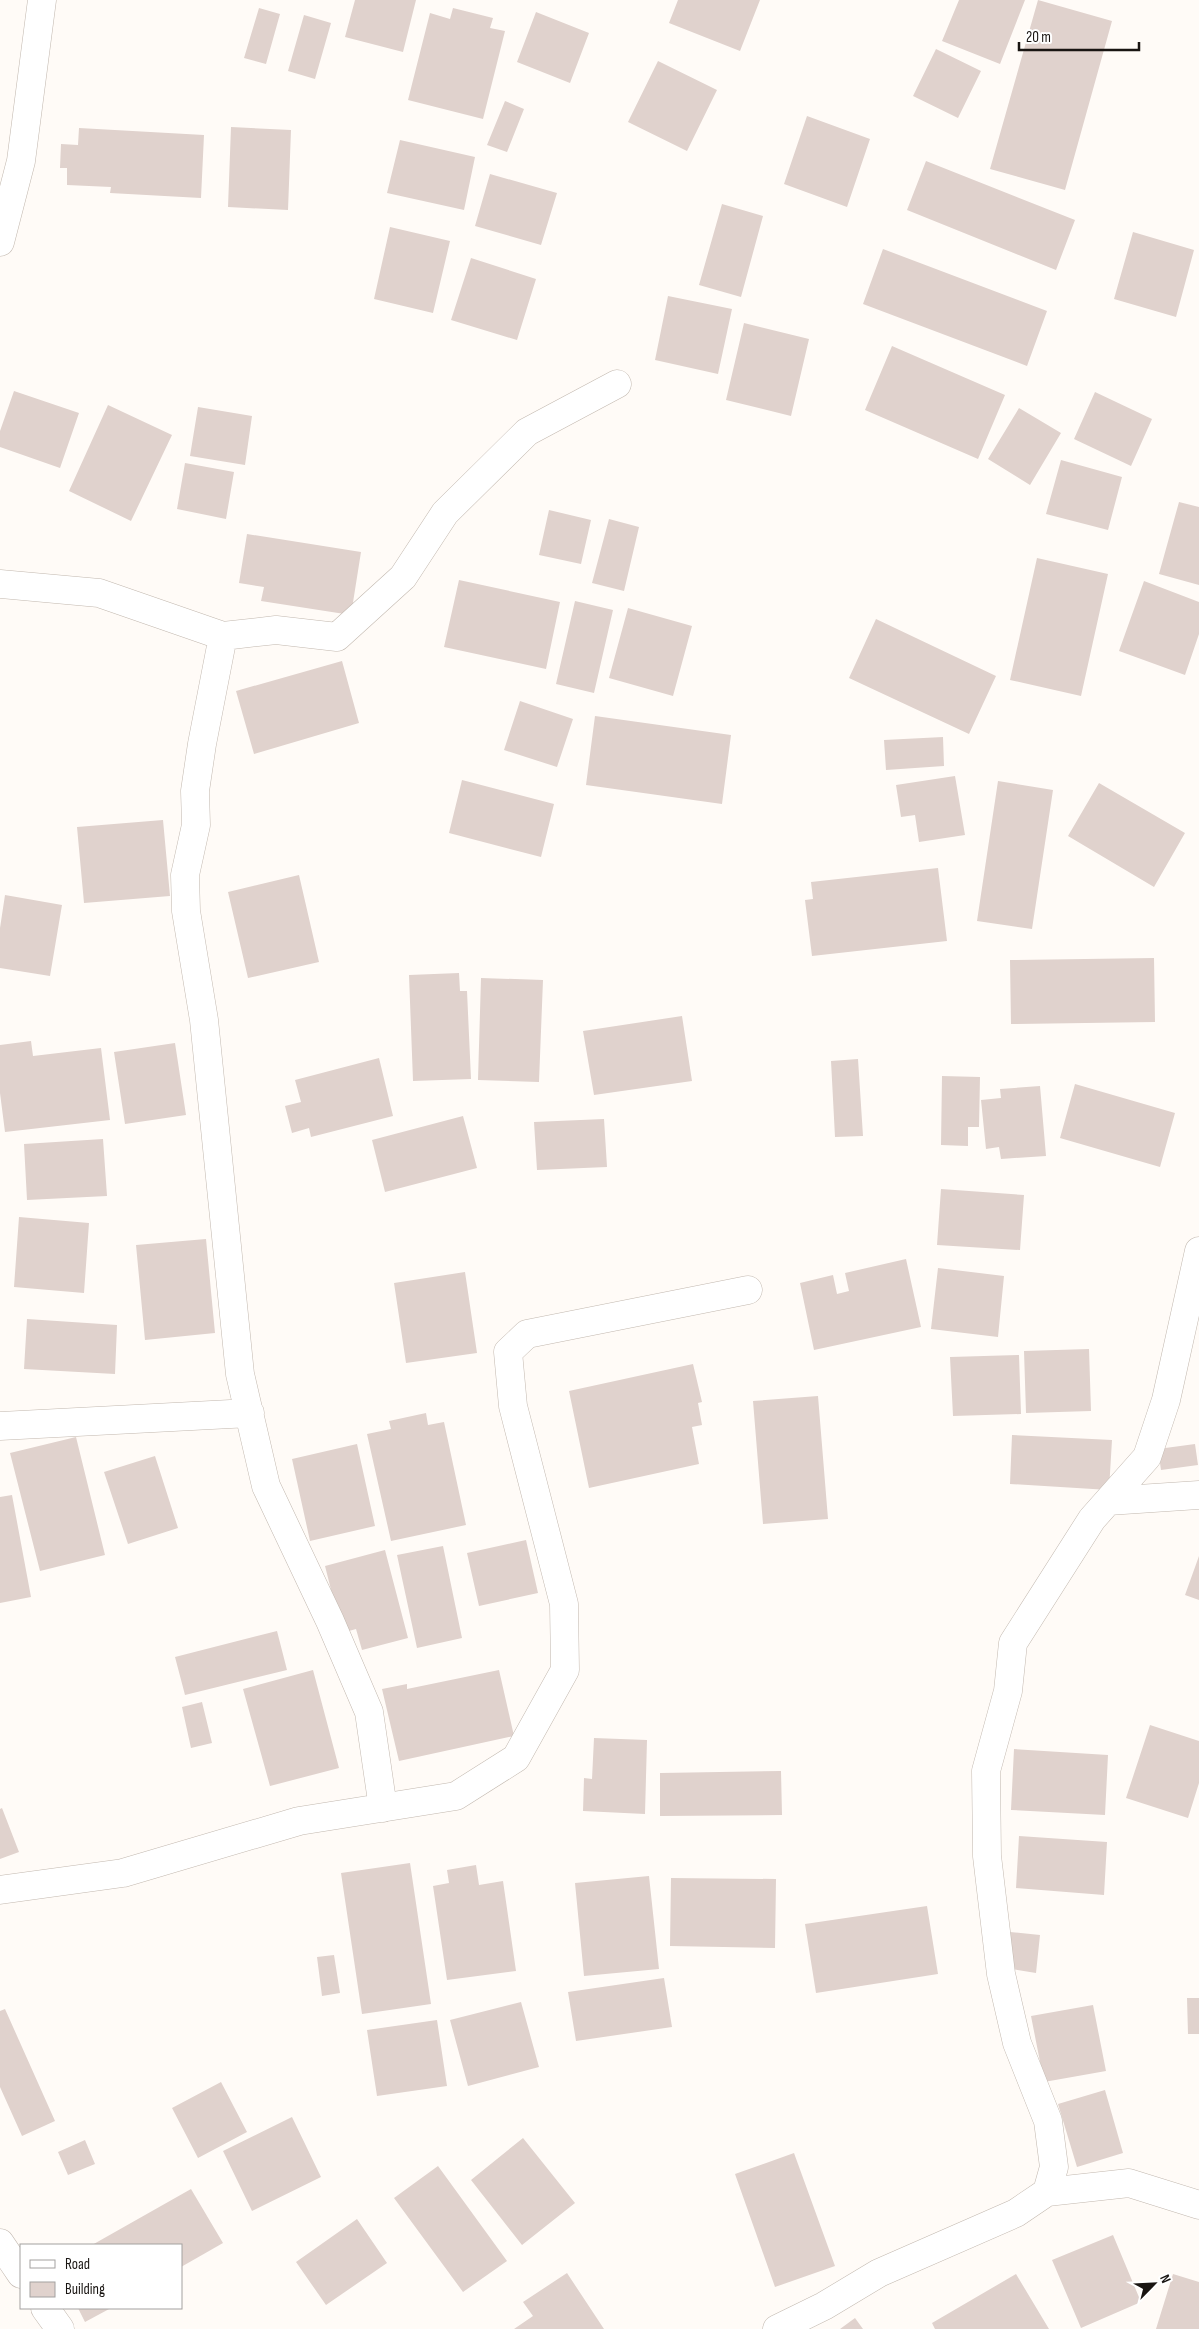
<svg xmlns="http://www.w3.org/2000/svg" width="1199" height="2329" viewBox="0 0 1199 2329" font-family="'Sofia Sans Condensed',sans-serif">
<style>
.building{fill:#e0d2cd}
.lines{fill:none;stroke-linecap:round;stroke-linejoin:round}
.minor-casing{stroke:#c2b8af;stroke-width:29}
.minor{stroke:#fff;stroke-width:28}
</style>
<rect width="100%" height="100%" fill="#fffbf7"/>
<path class="building" d="M355,0H416L403,52L345,37Z
M678,0H760L740,51L669,23Z
M959,0H1025L1000,64L942,41Z
M1038,0L1112,21L1065,190L990,169Z
M259,8L280,14L266,64L244,58Z
M453,8L493,18L490,28L505,31L483,119L408,100L430,13L450,19Z
M536,12L589,33L570,83L517,62Z
M304,15L331,23L315,79L288,71Z
M936,49L981,71L958,118L913,96Z
M658,61L717,90L687,151L628,122Z
M505,101L524,109L507,152L487,145Z
M807,116L870,139L847,207L784,184Z
M231,127L291,130L288,210L228,207Z
M79,128L204,135L201,198L110,193L111,187L67,185V168H60L61,144L78,145Z
M400,140L475,157L464,210L387,193Z
M926,161L1075,220L1056,270L907,210Z
M490,174L557,193L541,245L475,226Z
M722,204L763,216L741,297L699,285Z
M390,227L450,241L433,313L374,299Z
M1133,232L1194,250L1176,317L1114,299Z
M883,249L1047,311L1027,366L863,304Z
M471,258L536,279L517,340L451,320Z
M668,296L732,309L718,374L655,360Z
M744,323L809,339L791,416L726,400Z
M892,346L1005,395L978,459L865,410Z
M14,391L79,413L60,468L0,447V431Z
M1095,392L1152,419L1131,466L1074,439Z
M108,405L172,435L131,521L69,491Z
M198,407L252,416L245,465L190,456Z
M1019,408L1061,433L1030,485L988,459Z
M1061,460L1122,477L1108,530L1046,514Z
M185,463L234,472L226,519L177,509Z
M1179,502L1199,507V585L1159,574Z
M549,510L591,520L581,564L539,555Z
M609,519L639,527L624,591L592,583Z
M247,534L361,552L351,615L261,601L264,587L239,583Z
M1037,558L1108,574L1081,696L1010,680Z
M459,580L560,602L546,669L444,647Z
M1144,581L1199,602V634L1185,675L1119,651Z
M575,601L613,610L594,693L556,684Z
M628,608L692,626L673,696L609,678Z
M876,619L996,676L969,734L849,678Z
M342,661L359,723L254,754L236,691Z
M520,701L573,719L557,767L504,750Z
M595,716L731,735L722,804L586,785Z
M943,737L944,766L886,770L884,740Z
M955,776L965,835L919,842L915,815L901,817L896,785Z
M462,780L554,804L541,857L449,833Z
M998,781L1053,790L1032,929L977,921Z
M1099,783L1185,833L1154,887L1068,836Z
M163,820L170,896L84,903L77,827Z
M938,868L947,941L812,956L805,900L813,899L811,882Z
M299,875L319,962L248,978L228,892Z
M5,895L62,905L50,976L0,968V928Z
M1154,958L1155,1022L1011,1024L1010,960Z
M459,973L460,991H467L471,1079L413,1081L409,975Z
M481,978L543,980L539,1082L478,1080Z
M682,1016L692,1081L594,1095L583,1031Z
M31,1041L33,1056L101,1048L110,1120L5,1132L0,1093V1045Z
M175,1043L186,1115L125,1124L114,1052Z
M379,1058L393,1116L311,1137L309,1128L292,1133L285,1106L301,1102L295,1080Z
M858,1059L863,1136L835,1137L831,1061Z
M942,1076L980,1077L979,1127H968V1146L941,1145Z
M1075,1084L1175,1113L1160,1167L1060,1138Z
M1040,1086L1046,1156L1001,1159L999,1147L986,1149L981,1100L1001,1098L1000,1089Z
M463,1116L477,1168L385,1192L372,1140Z
M604,1119L607,1167L537,1170L534,1122Z
M103,1139L107,1196L27,1200L24,1144Z
M941,1189L1024,1195L1020,1250L937,1245Z
M19,1217L89,1223L84,1293L14,1287Z
M206,1239L215,1333L145,1340L136,1245Z
M906,1259L921,1327L814,1350L800,1283L833,1275L837,1294L849,1291L845,1273Z
M938,1268L1004,1276L998,1337L931,1329Z
M465,1272L477,1353L406,1363L394,1283Z
M27,1319L117,1325L115,1374L24,1369Z
M1089,1349L1091,1411L1026,1413L1024,1351Z
M1019,1355L1021,1414L953,1416L950,1357Z
M693,1364L702,1402L698,1403L702,1425L692,1427L699,1464L589,1488L569,1391Z
M818,1396L828,1519L763,1524L753,1401Z
M426,1413L428,1425L444,1422L466,1525L391,1541L367,1434L391,1429L389,1421Z
M1012,1435L1112,1440L1109,1490L1010,1484Z
M76,1437L105,1555L40,1571L10,1453Z
M357,1444L375,1526L310,1541L292,1459Z
M1195,1444L1198,1465L1161,1470L1158,1449Z
M155,1456L178,1528L128,1544L104,1472Z
M12,1495L31,1597L0,1603V1497Z
M526,1540L538,1593L479,1606L467,1553Z
M443,1546L462,1638L417,1648L397,1555Z
M385,1550L408,1638L362,1650L356,1629L342,1633L325,1566Z
M1199,1556V1600L1185,1595Z
M277,1631L287,1670L185,1695L175,1657Z
M313,1670L339,1768L270,1786L243,1689Z
M499,1670L514,1736L399,1761L382,1689L407,1684V1689Z
M202,1702L212,1743L191,1748L182,1707Z
M1150,1725L1199,1741V1783L1188,1818L1126,1798Z
M594,1738L647,1740L645,1814L583,1811L584,1778L592,1779Z
M1014,1749L1108,1755L1105,1815L1011,1810Z
M781,1771L782,1815L660,1816V1773Z
M2,1808L19,1852L0,1859V1809Z
M1019,1836L1107,1842L1104,1895L1016,1888Z
M410,1863L431,2004L362,2014L341,1873Z
M476,1865L479,1885L503,1881L516,1971L447,1980L433,1886L449,1883L447,1870Z
M649,1876L659,1969L584,1976L575,1883Z
M671,1878L776,1879L775,1948L670,1946Z
M927,1906L938,1974L816,1993L805,1924Z
M1010,1932L1040,1935L1036,1973L1005,1968Z
M334,1955L340,1993L322,1996L317,1957Z
M664,1978L672,2027L576,2041L568,1992Z
M1187,1998H1199V2034H1188Z
M521,2002L539,2067L468,2086L450,2020Z
M1093,2005L1106,2071L1044,2082L1031,2016Z
M5,2009L55,2121L22,2136L0,2087V2011Z
M437,2020L447,2086L377,2096L367,2030Z
M221,2082L247,2132L198,2158L172,2108Z
M1105,2090L1123,2153L1077,2167L1058,2104Z
M292,2117L321,2177L252,2211L223,2151Z
M523,2138L575,2203L522,2245L471,2180Z
M85,2140L95,2164L68,2175L58,2152Z
M794,2153L835,2266L775,2287L735,2174Z
M438,2166L507,2261L463,2292L394,2198Z
M191,2189L223,2243L181,2267V2245H92Z
M357,2219L387,2263L326,2305L296,2262Z
M1113,2235L1141,2302L1081,2328L1052,2260Z
M567,2273L604,2329H514L533,2316L523,2302Z
M1016,2274L1049,2329H935L932,2323Z
M1173,2274L1199,2282V2329H1156Z
M78,2308H111L85,2322Z
M855,2318L863,2329H840Z"/>
<g class="lines">
<g class="minor-casing">
<path id="minor" d="M0,242L21,161L42,0
M0,584L99,593L223,636
M0,1426L250,1413
M1108,1501L1199,1495
M383,1808L369,1712L330,1621L266,1486L240,1374L204,1020L186,911L185,875L196,825L195,791L202,744L223,636L276,630L337,637L403,577L445,513L527,432L617,384
M0,1890L123,1873L299,1821L456,1796L516,1758L565,1670L564,1604L513,1406L508,1352L527,1334L748,1290
M1047,2192L1054,2167L1048,2121L1017,2043L1001,1974L987,1856L986,1771L1008,1691L1013,1643L1092,1519L1147,1457L1166,1400L1199,1251
M0,2243L21,2274
M45,2308L60,2329
M777,2329L824,2306L879,2273L1016,2213L1047,2192L1129,2183L1199,2205"/>
</g>
<use href="#minor" class="minor"/>
</g>
<rect x="20" y="2244" width="162" height="65" fill="#ffffff" stroke="#a3a1a0"/>
<rect x="30" y="2260" width="25" height="8" fill="#ffffff" stroke="#a3a1a0"/>
<text x="65" y="2269" font-size="15" fill="#191512">Road</text>
<rect x="30" y="2282" width="25" height="15" fill="#e0d2cd" stroke="#a3a1a0"/>
<text x="65" y="2294" font-size="15" fill="#191512">Building</text>
<g transform="translate(1154 2284) rotate(66)" stroke="#ffffff" stroke-width="4" paint-order="stroke">
<path d="M0-4L9 19L0 12L-9 19Z" fill="#191512"/>
<text y="-8" font-size="14" font-weight="bold" text-anchor="middle" fill="#191512">N</text>
</g>
<path d="M1019 42v8h120v-8" fill="none" stroke="#191512" stroke-width="2.5"/>
<text x="1026" y="42" font-size="15" fill="#191512" stroke="#ffffff" stroke-width="4" paint-order="stroke">20 m</text>
</svg>
